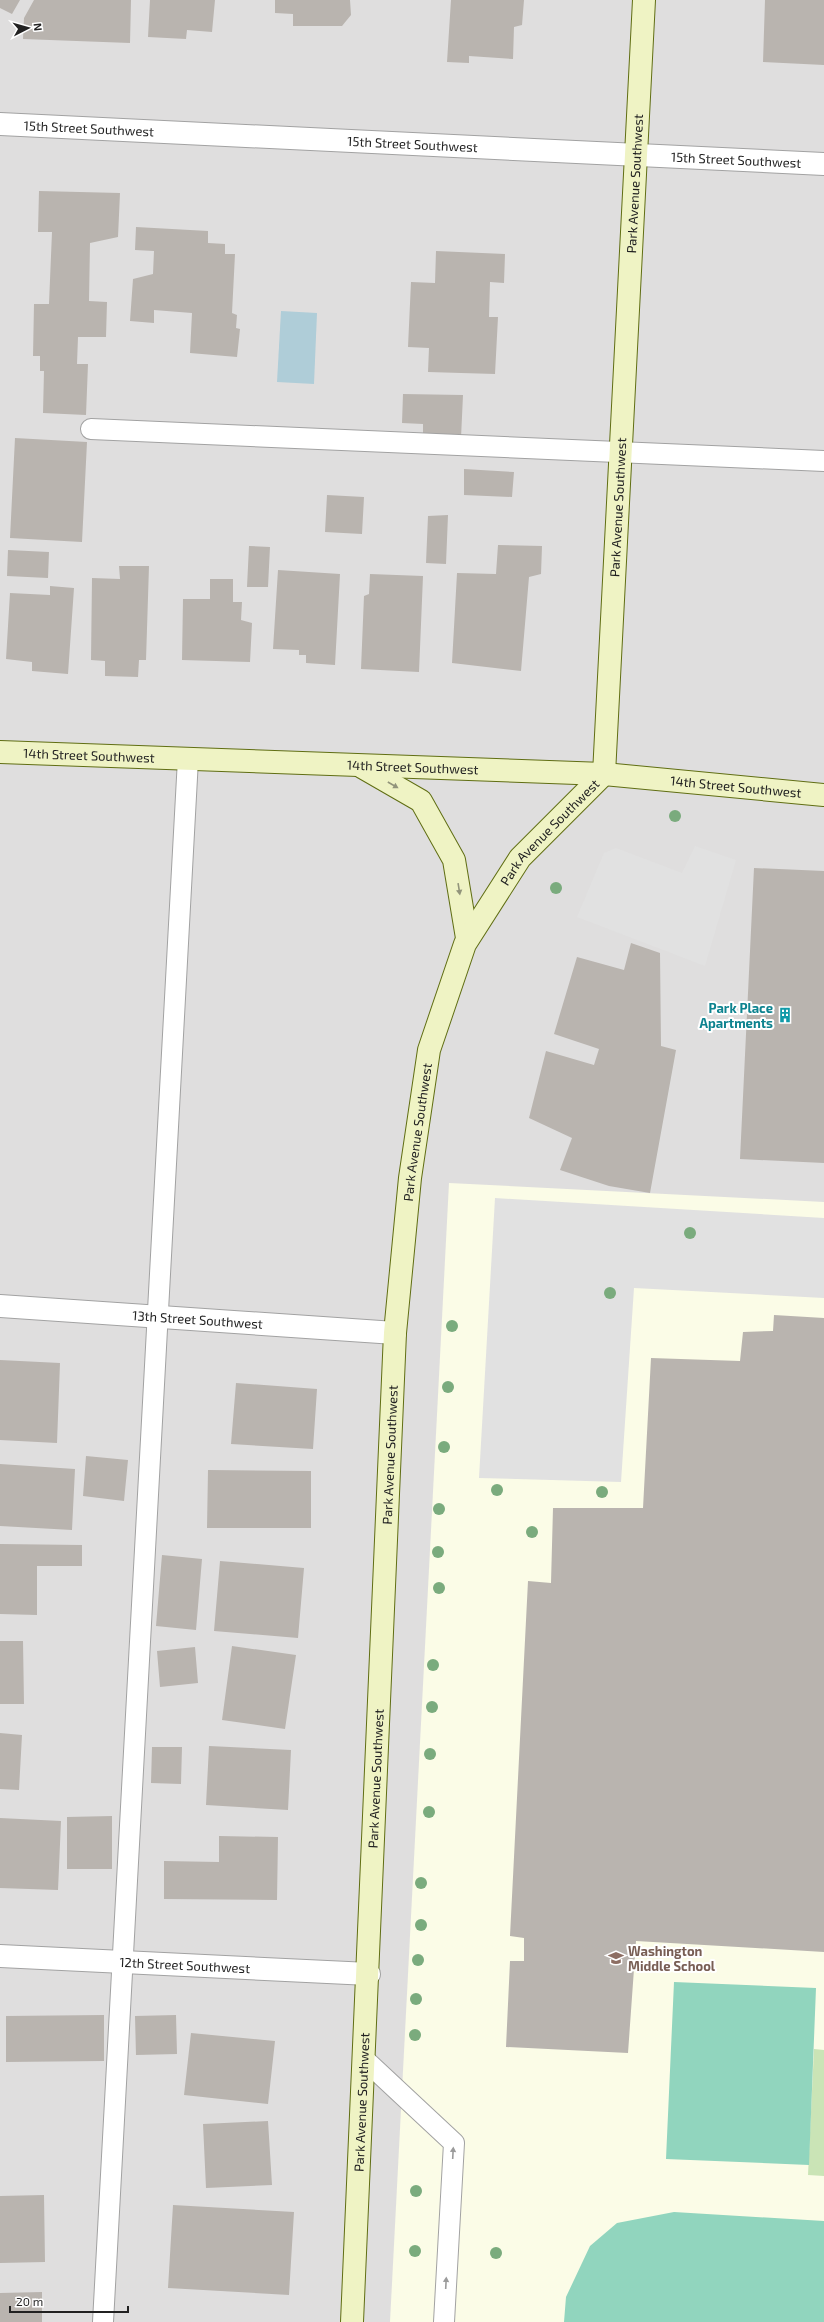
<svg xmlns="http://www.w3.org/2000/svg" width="824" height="2322" viewBox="0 0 824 2322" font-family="'Exo 2',sans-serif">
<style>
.residential{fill:#dfdede}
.education{fill:#fbfce7}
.grass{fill:#cae4b6}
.pitch{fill:#91d5be}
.parking{fill:#e1e1e1}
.water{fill:#afcdd8}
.building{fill:#b9b4af}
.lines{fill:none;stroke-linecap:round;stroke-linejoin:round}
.lane-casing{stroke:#a2a2a2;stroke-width:22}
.street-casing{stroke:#a2a2a2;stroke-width:24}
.secondary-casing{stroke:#606e13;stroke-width:24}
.lane{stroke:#fff;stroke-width:20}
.street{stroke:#fff;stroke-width:22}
.secondary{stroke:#eff3c4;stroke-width:22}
.tree{fill:#7aab7d}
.oneway{fill:#92947b}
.oneway2{fill:#9b9b9b}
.labels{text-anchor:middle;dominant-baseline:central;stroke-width:4;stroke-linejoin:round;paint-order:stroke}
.street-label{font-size:13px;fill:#212121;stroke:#fff}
.culture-label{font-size:13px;font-weight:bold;fill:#0d838f;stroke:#fff;text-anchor:end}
.education-label{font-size:13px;font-weight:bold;fill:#785e54;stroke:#fff;text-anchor:start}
</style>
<rect width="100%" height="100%" fill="#f0eee9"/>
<path class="residential" d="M0,0H824V2322H0Z"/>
<path class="education" d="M449,1183L824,1202V2322H390Z"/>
<path class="grass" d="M814,2049L824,2050V2176L808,2175Z"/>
<path class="pitch" d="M674,1982L816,1988L809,2165L666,2159Z
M674,2212L824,2221V2322H564L566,2297L590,2246L617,2223Z"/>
<path class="parking" d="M695,846L736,860L705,966L577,917L604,853L616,848L682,873Z
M495,1198L824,1218V1298L634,1288L621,1482L479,1478Z"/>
<path class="water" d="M281,311L317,313L314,384L277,382Z"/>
<path class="building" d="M0,0H20L12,14L0,8Z
M34,0H131L130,43L23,39L24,18Z
M150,0H215L212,32L187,30L186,39L148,37Z
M275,0H350L351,15L342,26H293V14L275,13Z
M451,0H524L522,25L514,27L513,59L469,56V63L447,62Z
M765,0H824V65L763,62Z
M39,191L120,193L118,237L90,243L89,301L107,302L106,337H78L77,364H88L86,415L43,413L44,371H40V356H33L34,304H49L52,232H38Z
M136,227L208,231V243L225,244V254H235L232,313L237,315L236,328L240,329L237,357L190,353L192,313L154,310V323L130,321L133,279L153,274L154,251L135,250Z
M436,251L505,254L504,283L490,282L489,317H498L495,374L428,372L429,348L408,347L411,282L435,283Z
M403,394L463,395L461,438L423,437V424L402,423Z
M15,438L87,442L82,542L10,538Z
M464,469L514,472L512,497L464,495Z
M327,495L364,497L362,534L325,532Z
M448,515L446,564L426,563L428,516Z
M498,545L542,546L541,574L529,577L521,671L452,663L457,573L496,574Z
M249,546L270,547L268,587H247Z
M8,550L49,552L48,578L7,576Z
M119,566H149L146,660H139L138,677L105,676V661L91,660L92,578L120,579Z
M278,570L340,574L335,665L306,663V655H299V650L273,649Z
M370,574L423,576L419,672L361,669L364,596L369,594Z
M210,579H233V602H242L241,620L252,623L250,662L182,660L183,599H210Z
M50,586L74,588L68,674L32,671V662L6,659L10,593L50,595Z
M754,868L824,871V1163L740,1159Z
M631,943L660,953L661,1046L676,1050L650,1193L609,1186L560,1170L572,1138L529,1118L546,1051L594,1065L599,1049L554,1034L577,957L624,970Z
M774,1315L824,1318V1952L636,1941L628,2053L506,2047L510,1961H524V1938L510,1936L528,1581L551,1583L553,1508H643L651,1358L740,1361L743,1332L773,1331Z
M0,1360L60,1363L57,1443L0,1440Z
M236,1383L317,1389L313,1449L231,1444Z
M86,1456L128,1460L124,1501L83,1496Z
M0,1464L75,1469L72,1530L0,1526Z
M208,1470L311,1471V1528H207Z
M0,1544L82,1545V1566H37V1615L0,1614Z
M162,1555L202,1559L196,1630L156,1626Z
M220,1561L304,1568L298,1638L214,1631Z
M0,1641H23L24,1704H0Z
M232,1646L296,1655L285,1729L222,1720Z
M195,1647L198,1683L160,1687L157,1651Z
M0,1733L22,1735L19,1790L0,1789Z
M209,1746L291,1750L288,1810L206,1805Z
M152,1747H182L181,1784L151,1783Z
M112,1816V1869H67V1817Z
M0,1818L61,1821L58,1890L0,1888Z
M219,1836L278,1837L277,1900L164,1899V1861L219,1862Z
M104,2015V2061L6,2062V2016Z
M176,2015L177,2054L136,2055L135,2016Z
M191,2033L275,2041L268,2104L184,2095Z
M268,2121L272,2185L206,2188L203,2124Z
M44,2195L45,2262L0,2263V2196Z
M173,2205L294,2212L289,2295L168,2288Z
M42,2292V2322H0V2293Z"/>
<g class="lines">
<g class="lane-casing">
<path id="lane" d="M91,429L824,461
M364,2059L454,2143L444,2322
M103,2322L188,759"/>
</g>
<g class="street-casing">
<g id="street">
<path id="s1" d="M0,124L824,164"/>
<path id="s2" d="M0,1306L395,1333"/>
<path id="s3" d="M0,1956L369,1974"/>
</g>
</g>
<g class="secondary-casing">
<g id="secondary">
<path id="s4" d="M0,752L604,774L824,795"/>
<path d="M362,767L421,801L454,860L467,938"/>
<path id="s5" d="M352,2322L395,1333L410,1178L429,1050L465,944L520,858L604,774L644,0"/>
</g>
</g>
<use href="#lane" class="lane"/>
<use href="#street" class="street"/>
<use href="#secondary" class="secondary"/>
</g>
<g class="tree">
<circle cx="675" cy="816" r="6"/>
<circle cx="556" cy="888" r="6"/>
<circle cx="690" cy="1233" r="6"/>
<circle cx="610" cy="1293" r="6"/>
<circle cx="452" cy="1326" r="6"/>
<circle cx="448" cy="1387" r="6"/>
<circle cx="444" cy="1447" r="6"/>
<circle cx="497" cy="1490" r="6"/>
<circle cx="602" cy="1492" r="6"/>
<circle cx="439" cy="1509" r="6"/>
<circle cx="532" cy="1532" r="6"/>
<circle cx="438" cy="1552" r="6"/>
<circle cx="439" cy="1588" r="6"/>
<circle cx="433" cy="1665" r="6"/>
<circle cx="432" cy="1707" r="6"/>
<circle cx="430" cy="1754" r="6"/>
<circle cx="429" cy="1812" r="6"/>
<circle cx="421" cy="1883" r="6"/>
<circle cx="421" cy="1925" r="6"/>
<circle cx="418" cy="1960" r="6"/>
<circle cx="416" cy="1999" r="6"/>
<circle cx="415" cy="2035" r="6"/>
<circle cx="416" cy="2191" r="6"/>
<circle cx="415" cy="2251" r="6"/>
<circle cx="496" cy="2253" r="6"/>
</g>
<defs><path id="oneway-solid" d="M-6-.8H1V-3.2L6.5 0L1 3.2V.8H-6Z"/></defs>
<g class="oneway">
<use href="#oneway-solid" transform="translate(393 785) rotate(30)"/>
<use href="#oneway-solid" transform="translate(459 889) rotate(81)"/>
</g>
<g class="oneway2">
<use href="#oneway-solid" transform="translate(453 2153) rotate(-87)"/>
<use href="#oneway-solid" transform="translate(446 2283) rotate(-87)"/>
</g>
<defs>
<g id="building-bare" transform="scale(1.2)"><path d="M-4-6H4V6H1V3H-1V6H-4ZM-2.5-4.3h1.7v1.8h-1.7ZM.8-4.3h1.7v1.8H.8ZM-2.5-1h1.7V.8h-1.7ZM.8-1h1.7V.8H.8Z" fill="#0f9aa8" stroke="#fff" stroke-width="2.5" paint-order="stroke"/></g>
<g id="school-bare" transform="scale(1.2)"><path d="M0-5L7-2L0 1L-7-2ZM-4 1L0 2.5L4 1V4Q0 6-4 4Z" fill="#8d6e63" stroke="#fff" stroke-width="2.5" paint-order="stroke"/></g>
</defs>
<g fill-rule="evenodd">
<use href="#building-bare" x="785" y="1015"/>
<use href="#school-bare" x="616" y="1958"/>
</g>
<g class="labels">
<g class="street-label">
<text stroke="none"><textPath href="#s1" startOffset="89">15th Street Southwest</textPath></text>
<text stroke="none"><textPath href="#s1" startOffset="413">15th Street Southwest</textPath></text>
<text stroke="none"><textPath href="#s1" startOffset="737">15th Street Southwest</textPath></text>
<text stroke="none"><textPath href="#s5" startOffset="2199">Park Avenue Southwest</textPath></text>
<text stroke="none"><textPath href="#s5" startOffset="1875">Park Avenue Southwest</textPath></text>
<text stroke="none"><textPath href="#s4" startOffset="89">14th Street Southwest</textPath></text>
<text stroke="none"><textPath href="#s4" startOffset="413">14th Street Southwest</textPath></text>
<text stroke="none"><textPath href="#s4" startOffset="737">14th Street Southwest</textPath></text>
<text stroke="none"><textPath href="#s5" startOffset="1528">Park Avenue Southwest</textPath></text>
<text stroke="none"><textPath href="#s5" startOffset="1192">Park Avenue Southwest</textPath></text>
<text stroke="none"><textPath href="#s2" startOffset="198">13th Street Southwest</textPath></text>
<text stroke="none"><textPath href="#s5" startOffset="868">Park Avenue Southwest</textPath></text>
<text stroke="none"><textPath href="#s5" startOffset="544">Park Avenue Southwest</textPath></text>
<text stroke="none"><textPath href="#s3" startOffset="185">12th Street Southwest</textPath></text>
<text stroke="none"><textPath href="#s5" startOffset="220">Park Avenue Southwest</textPath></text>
</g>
<g class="culture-label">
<text x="773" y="1008">Park Place<tspan x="773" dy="15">Apartments</tspan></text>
</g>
<g class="education-label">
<text x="628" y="1951">Washington<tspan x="628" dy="15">Middle School</tspan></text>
</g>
</g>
<g transform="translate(28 28) rotate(84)" stroke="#ffffff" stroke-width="3" paint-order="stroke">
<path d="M0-3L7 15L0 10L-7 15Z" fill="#212121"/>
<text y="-6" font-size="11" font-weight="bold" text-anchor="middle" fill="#212121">N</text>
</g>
<path d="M10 2306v6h118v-6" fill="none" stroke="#212121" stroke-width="2"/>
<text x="16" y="2306" font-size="12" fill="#212121" stroke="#ffffff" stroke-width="3" paint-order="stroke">20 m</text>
</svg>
